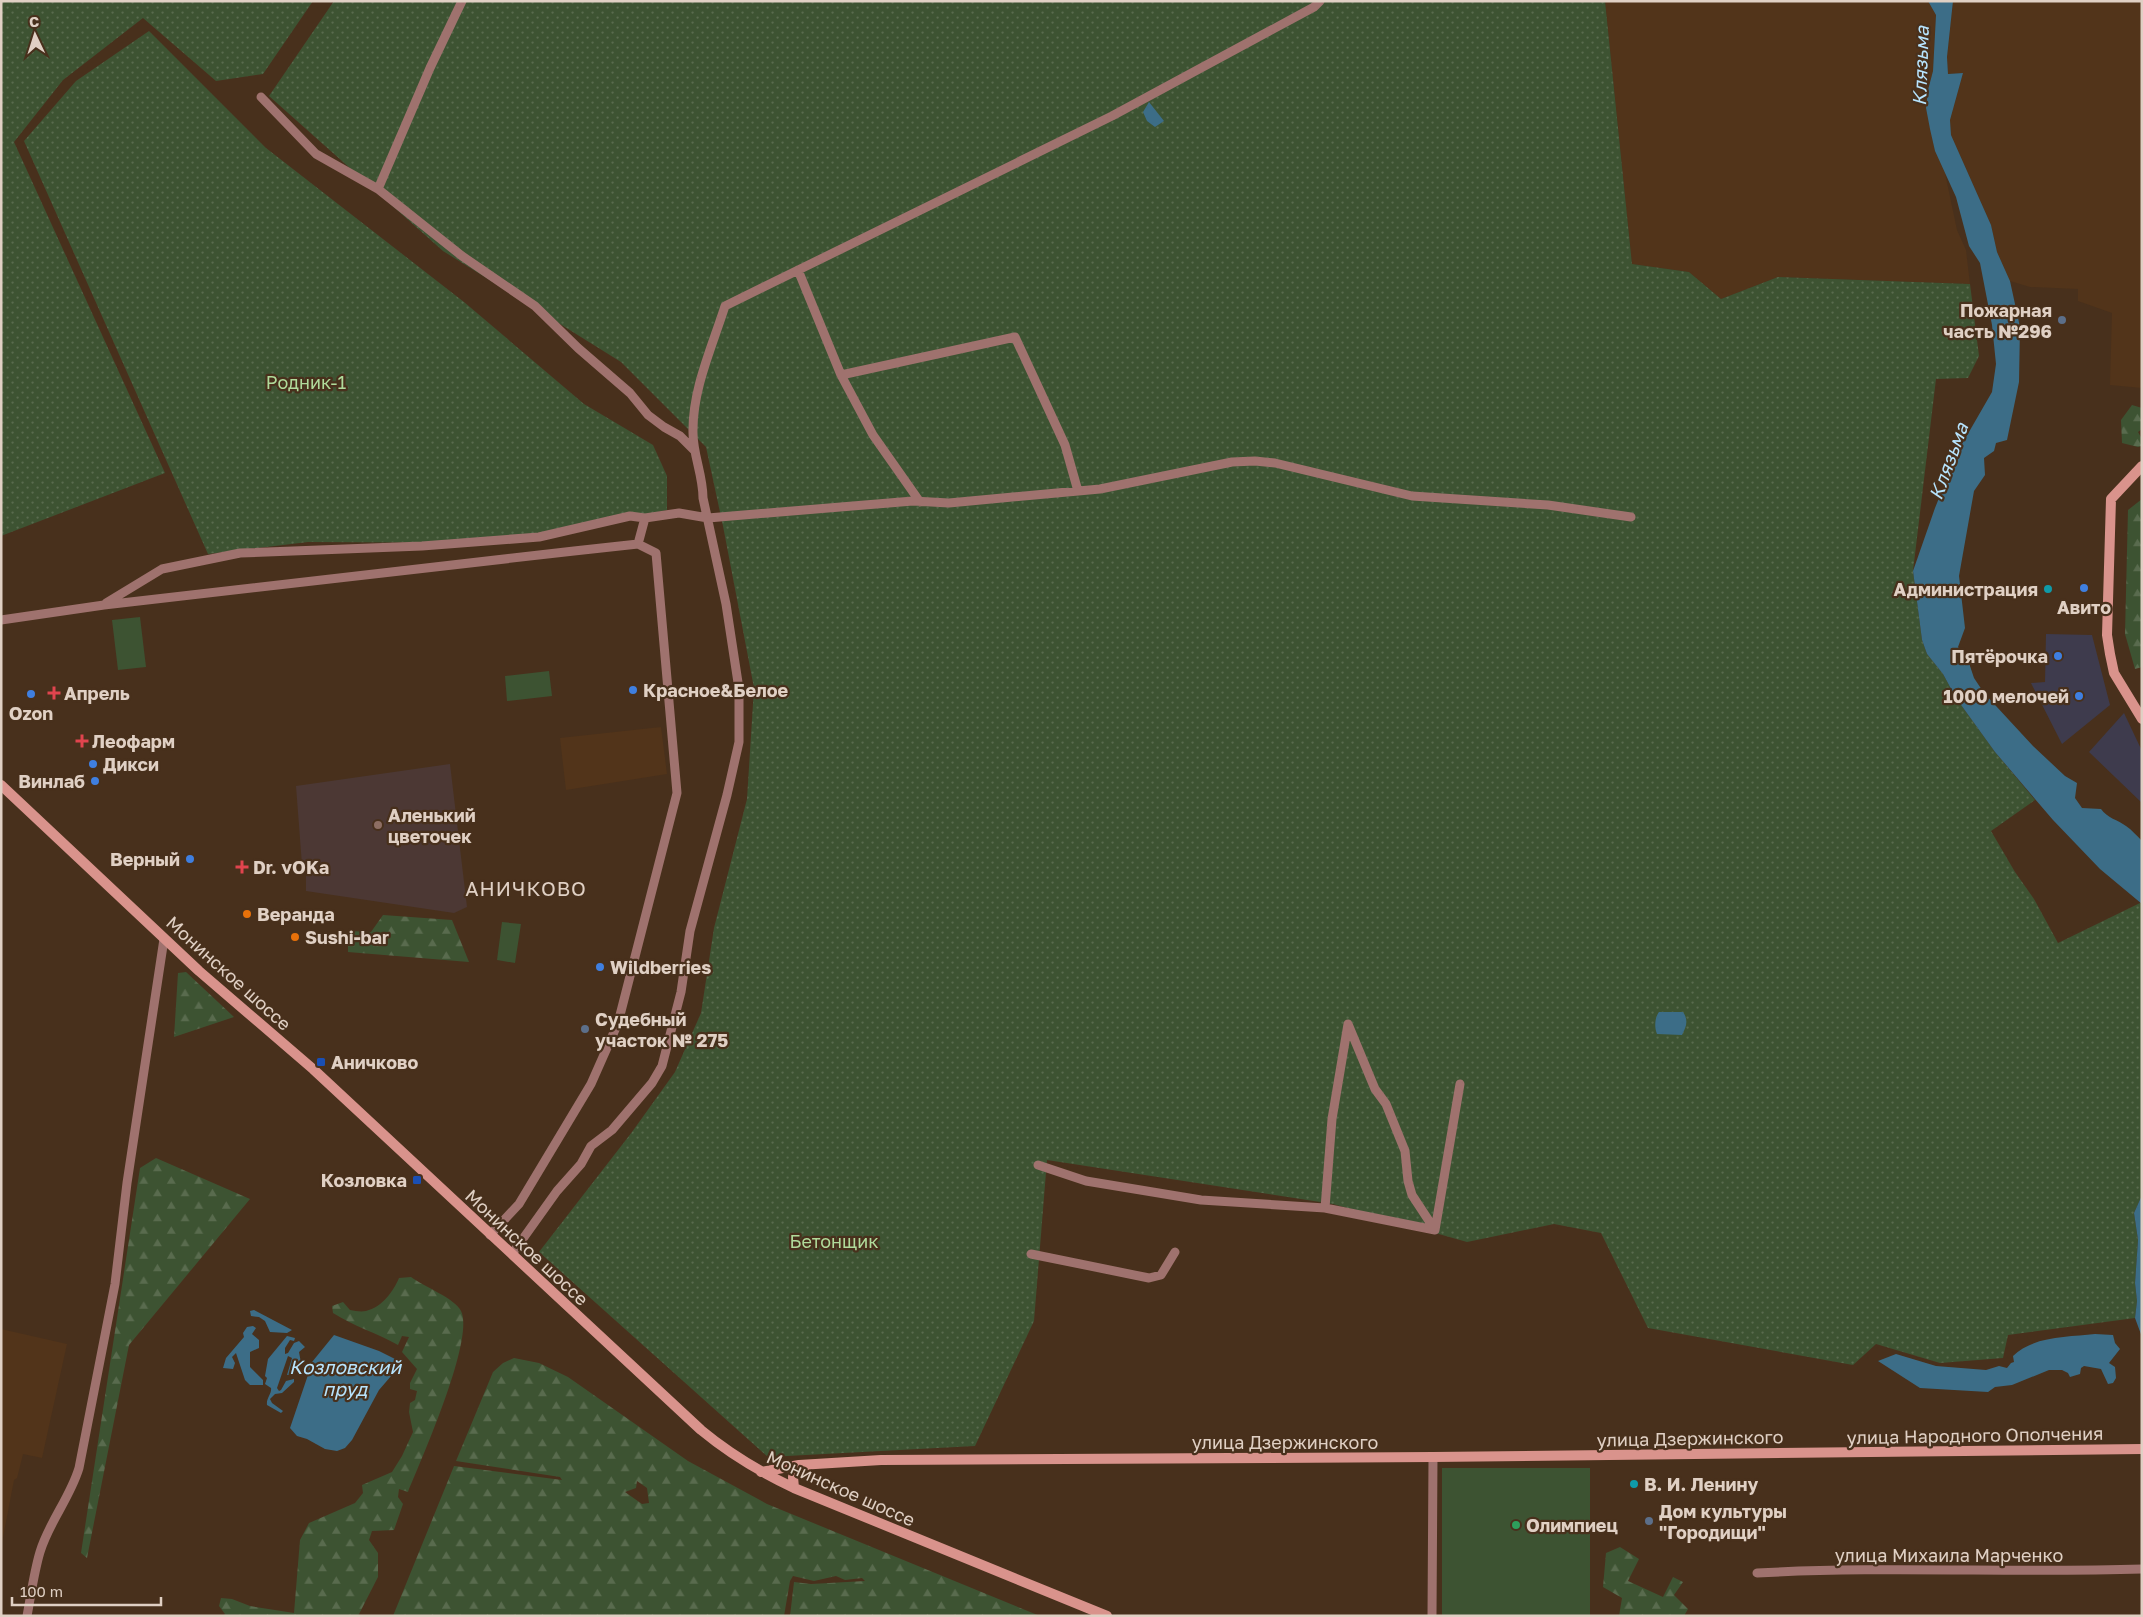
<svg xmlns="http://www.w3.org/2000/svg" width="2143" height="1617" viewBox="0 0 2143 1617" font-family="'Golos Text',sans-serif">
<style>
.commercial{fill:#3e3b4d}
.built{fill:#52341a}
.education{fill:#4c3834}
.grass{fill:url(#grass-dots)}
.forest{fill:url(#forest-firs);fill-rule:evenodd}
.pitch{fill:#3d5332}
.water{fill:#3c6d87}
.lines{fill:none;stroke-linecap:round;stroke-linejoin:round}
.street{stroke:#9f726e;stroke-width:9}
.secondary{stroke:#d9938c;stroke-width:10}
.service-dot{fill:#5c6f8a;stroke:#48301c;stroke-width:2}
.shop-dot{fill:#3f7fe0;stroke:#48301c;stroke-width:2}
.culture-dot{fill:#0f9aa8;stroke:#48301c;stroke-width:2}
.health-dot{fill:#e0444e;stroke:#48301c;stroke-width:2}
.education-dot{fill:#8d6e63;stroke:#48301c;stroke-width:2}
.food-dot{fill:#e8710a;stroke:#48301c;stroke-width:2}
.transit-dot{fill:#1a4fb4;stroke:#48301c;stroke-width:2}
.leisure-dot{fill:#2e9e5b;stroke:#48301c;stroke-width:2}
.labels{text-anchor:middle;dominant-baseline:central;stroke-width:4.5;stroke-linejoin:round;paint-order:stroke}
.poi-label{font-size:18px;font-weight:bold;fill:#e0d0c4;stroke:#48301c;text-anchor:start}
.park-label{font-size:18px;fill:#b0db9b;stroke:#48301c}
.street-label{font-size:18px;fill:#e0d0c4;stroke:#48301c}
.water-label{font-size:19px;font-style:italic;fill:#b7e4fe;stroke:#48301c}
.quarter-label{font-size:20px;letter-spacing:1px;fill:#e0d0c4;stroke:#48301c}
</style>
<defs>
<pattern id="grass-dots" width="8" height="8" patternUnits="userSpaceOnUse" patternTransform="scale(1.25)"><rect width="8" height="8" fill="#3d5332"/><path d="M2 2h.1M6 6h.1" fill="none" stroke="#596b4e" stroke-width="1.8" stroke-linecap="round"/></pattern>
<pattern id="forest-firs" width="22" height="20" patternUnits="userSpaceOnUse" patternTransform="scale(1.25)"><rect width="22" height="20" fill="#3d5332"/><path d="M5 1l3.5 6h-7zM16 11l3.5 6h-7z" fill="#596b4e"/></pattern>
</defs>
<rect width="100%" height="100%" fill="#48301c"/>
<path class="commercial" d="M2046,634L2092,635L2110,705L2062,744L2031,683L2045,682Z
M2124,713L2142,751V803L2089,752Z"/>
<path class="built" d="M1605,1H1928L1936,15L1933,71L1928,90L1926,108L1935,151L1945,173L1957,230L1966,250L1970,284L1778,277L1721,299L1689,272L1632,264Z
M1953,1H2142V388L2110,385L2112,313L2078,301V289L2030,287L2010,281L1997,252L1991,225L1951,135L1950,120L1963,73L1948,74L1947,57Z
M661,727L667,774L566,790L560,738Z
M1,1329L67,1344L42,1458L23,1454L17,1478L14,1480L1,1548Z"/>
<path class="education" d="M450,764L467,907L454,913L306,891V871L302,865L296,786Z"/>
<path class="grass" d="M1,1H313L263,74L216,81L143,18L63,80L14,142L165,473L1,536Z
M334,1H1605L1632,264L1689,272L1721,299L1778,277L1970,284L1979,356L1968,378L1936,379L1913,571L1922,640L1927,654L1943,674L1956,698L1995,752L2035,800L1991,831L2015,872L2034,899L2058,943L2140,903L2142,904V1195L2134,1213L2138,1240L2135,1283L2137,1301L2135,1318L2008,1335L2003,1358L1940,1363L1876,1344L1853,1365L1648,1328L1601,1233L1554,1224L1467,1242L1333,1204L1047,1160L1034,1321L975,1446L768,1457L539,1252L632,1132L675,1072L701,1013L714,928L747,799L754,688L723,526L706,447L621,362L443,251L269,96Z
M149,31L266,148L464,302L584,404L653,445L667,476V510L514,543L308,542L208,554L24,141L76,81Z"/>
<path class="forest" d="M2132,405L2142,408V429L2138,432L2142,439V446L2138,447L2122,443L2121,420Z
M2142,499V667L2135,669L2125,634L2128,510Z
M383,915L452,920L469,962L348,952V931L371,932Z
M186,972L234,1017L174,1037L178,973Z
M156,1158L250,1199L129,1345L87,1558L81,1553L140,1168Z
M411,1277C423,1286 456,1299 461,1311C475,1339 421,1460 408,1492L399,1489L398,1497L403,1504L394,1530L372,1531L369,1540L378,1553V1577L358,1616H223L225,1614L219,1606L221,1598L232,1599L250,1606L294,1613L300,1540L309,1523L355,1503L363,1493L362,1485L392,1472L402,1456L413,1432L409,1412L410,1403L415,1400L417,1391L410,1389V1383L417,1369L402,1352L409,1337L402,1336L398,1345C377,1333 353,1326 333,1313L332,1306L343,1302L350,1310C355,1311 361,1312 366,1311C382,1307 393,1292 399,1278Z
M514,1358L539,1363L568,1377L688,1461L767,1504L1040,1616H790L794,1582L811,1584L865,1581L862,1578L845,1580L836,1576L814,1581L793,1576L790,1581L784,1616H393L454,1466L562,1480L560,1477L456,1461L493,1372L503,1363ZM637,1481L647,1488L649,1503L642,1504L625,1492L636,1488Z
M1620,1547L1639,1559L1628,1581L1663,1597L1673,1577L1683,1582L1674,1595L1688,1609L1684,1616H1619L1622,1598L1603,1587L1606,1553Z"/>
<path class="pitch" d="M140,617L146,667L118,670L112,620Z
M549,671L552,696L507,701L505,676Z
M502,922L521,924L515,963L497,960Z
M1442,1468H1590V1616H1442Z"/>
<path class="water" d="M1928,1H1953L1947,57L1948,74L1963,73L1950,120L1951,135L1991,225L1997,252L2010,281L2020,327L2019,382L2007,440L1996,443L1994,451L1984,458L1985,475L1974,491L1959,576L1965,628L1958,647L1969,663L1974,678L1984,693L2033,746L2065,776L2077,783L2075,798L2082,808L2101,809C2107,818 2118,820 2126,826C2132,830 2137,836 2142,841V904L2100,869L2053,820L1995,752L1956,698L1943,674L1927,654L1922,640L1913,571L1935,508L1958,451L1992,392L1996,364L1992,325L1980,263L1969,246L1956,197L1935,151L1930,129L1926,108L1928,90L1933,71L1936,15Z
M1149,102L1164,121L1155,127L1147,121L1143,112Z
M1659,1012H1683C1689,1021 1686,1027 1682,1035L1657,1034C1654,1027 1655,1017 1659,1012Z
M2142,1195V1337L2135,1318L2137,1301L2135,1283L2138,1240L2134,1213Z
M254,1310L292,1330L287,1333L270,1332L265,1321L259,1317L251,1316L250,1311Z
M253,1326L256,1328L252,1334L259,1340V1348L250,1352V1367L263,1380V1385H250L245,1380L236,1353L232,1357L235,1363L233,1369L223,1368L226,1358L244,1337L243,1333L247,1327Z
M2095,1334L2113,1335L2115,1343L2120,1349L2109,1363L2115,1367L2116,1378L2113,1383L2108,1384L2101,1369L2084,1366L2081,1368L2080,1374L2070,1377L2068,1373L2062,1370H2049L2012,1385L1995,1387L1988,1392L1920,1388L1878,1361L1896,1354L1936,1366L1986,1370L1999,1366L2007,1368L2011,1363L2014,1362L2013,1356C2033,1336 2068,1337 2095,1334Z
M334,1335L379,1351L395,1359L398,1368L379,1390L352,1440L345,1448L337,1451L325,1449L307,1439L297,1436L290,1428L309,1372L308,1367Z
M287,1336L295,1338L294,1341L290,1340L285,1348V1354L288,1353L294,1343L299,1341L305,1347L299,1352L301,1363L297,1364L293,1374L287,1375L292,1358L288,1356L277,1388L279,1391L281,1390L286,1381L294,1379V1382L282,1393L275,1394L270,1399L272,1403L283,1411L281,1413L267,1405C266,1398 272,1394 271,1388L265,1384L267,1378L265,1376L268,1359Z"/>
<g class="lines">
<path class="street" d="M462,1L430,68L378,189L462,256L535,306L578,348L630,393L648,415L664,427L680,436L694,450
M261,97L316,154L378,189
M798,270L841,375L873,435L920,502
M841,375L1015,337L1065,445L1078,491
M638,544L645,518L679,513L708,518L913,501L949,503L1100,489L1232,462L1255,461L1275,463L1412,496L1548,505L1631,517
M106,603L162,569L240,553L422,546L539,537L630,516L645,518
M1,620L104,605L574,551L638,544L656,553L677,793L618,1023L591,1084L519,1204L490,1235
M1348,1024L1375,1089L1386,1104L1405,1151L1408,1181L1412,1195L1435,1230
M1038,1165L1086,1181L1201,1200L1325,1208L1332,1119L1348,1024
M1325,1208L1435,1230
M1435,1230L1460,1084
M512,1254L557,1191L581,1164L591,1146L612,1130L652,1083L662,1066L681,992L690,931L727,795L739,742V689L726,604L703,498C703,475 693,455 693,433C692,390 712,347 725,306L1112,116L1314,7L1320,1
M1031,1254L1149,1278L1161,1275L1175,1252
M1757,1573C1885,1566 2014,1573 2142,1569
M27,1616C31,1595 34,1572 40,1552C49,1522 70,1498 79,1468L115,1284L127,1183L164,939
M1432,1616L1433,1457"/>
<path class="secondary" d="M2142,466L2111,499L2107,635L2110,654L2114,673L2142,719
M1,785L199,971L313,1069L701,1430C730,1454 760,1472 794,1488L1107,1616
M761,1472L799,1465L881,1460L1433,1457L2142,1449
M794,1488L793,1477L796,1471L807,1467"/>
</g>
<g class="service-dot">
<circle cx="2062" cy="320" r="5"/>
<circle cx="585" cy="1029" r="5"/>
<circle cx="1649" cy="1521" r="5"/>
</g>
<g class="shop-dot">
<circle cx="2084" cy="588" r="5"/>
<circle cx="2058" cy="656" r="5"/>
<circle cx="633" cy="690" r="5"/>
<circle cx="31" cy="694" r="5"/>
<circle cx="2079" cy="696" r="5"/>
<circle cx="93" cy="764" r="5"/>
<circle cx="95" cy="781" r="5"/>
<circle cx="190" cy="859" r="5"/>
<circle cx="600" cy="967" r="5"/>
</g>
<g class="culture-dot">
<circle cx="2048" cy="589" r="5"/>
<circle cx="1634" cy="1484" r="5"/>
</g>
<g class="health-dot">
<path d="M51.5 685.5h5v5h5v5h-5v5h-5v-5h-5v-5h5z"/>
<path d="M79.5 733.5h5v5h5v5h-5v5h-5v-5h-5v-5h5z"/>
<path d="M239.5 859.5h5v5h5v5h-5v5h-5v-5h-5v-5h5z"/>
</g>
<circle class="education-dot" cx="378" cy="825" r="5"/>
<g class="food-dot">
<circle cx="247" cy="914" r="5"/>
<circle cx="295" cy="937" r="5"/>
</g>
<g class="transit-dot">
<rect x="316" y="1057" width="10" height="10" rx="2.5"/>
<rect x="412" y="1175" width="10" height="10" rx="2.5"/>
</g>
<circle class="leisure-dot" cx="1516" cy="1525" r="5"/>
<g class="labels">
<g class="poi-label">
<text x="2052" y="310" text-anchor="end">Пожарная<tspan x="2052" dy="21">часть №296</tspan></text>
<text x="2038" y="589" text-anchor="end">Администрация</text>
<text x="2084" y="607" text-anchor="middle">Авито</text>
<text x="2048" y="656" text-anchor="end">Пятёрочка</text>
<text x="643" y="690">Красное&amp;Белое</text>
<text x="64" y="693">Апрель</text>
<text x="2069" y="696" text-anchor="end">1000 мелочей</text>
<text x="31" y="713" text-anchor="middle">Ozon</text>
<text x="92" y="741">Леофарм</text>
<text x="103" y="764">Дикси</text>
<text x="85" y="781" text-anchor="end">Винлаб</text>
<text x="388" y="815">Аленький<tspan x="388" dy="21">цветочек</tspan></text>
<text x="180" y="859" text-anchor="end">Верный</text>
<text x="253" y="867">Dr. vOKa</text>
<text x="257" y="914">Веранда</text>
<text x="305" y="937">Sushi-bar</text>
<text x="610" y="967">Wildberries</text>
<text x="595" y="1019">Судебный<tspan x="595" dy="21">участок № 275</tspan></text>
<text x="331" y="1062">Аничково</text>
<text x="407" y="1180" text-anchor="end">Козловка</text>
<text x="1644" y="1484">В. И. Ленину</text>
<text x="1659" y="1511">Дом культуры<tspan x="1659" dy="21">"Городищи"</tspan></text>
<text x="1526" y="1525">Олимпиец</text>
</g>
<g class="park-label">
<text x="306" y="382">Родник-1</text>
<text x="834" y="1241">Бетонщик</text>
</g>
<g class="street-label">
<text transform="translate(229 973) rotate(42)">Монинское шоссе</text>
<text transform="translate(527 1247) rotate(43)">Монинское шоссе</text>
<text transform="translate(1975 1435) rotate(-1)">улица Народного Ополчения</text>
<text transform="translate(1690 1438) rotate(-1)">улица Дзержинского</text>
<text x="1285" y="1442">улица Дзержинского</text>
<text transform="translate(841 1488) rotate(24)">Монинское шоссе</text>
<text x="1949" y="1555">улица Михаила Марченко</text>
</g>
<g class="water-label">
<text transform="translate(1920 66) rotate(-88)">Клязьма</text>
<text transform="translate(1948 461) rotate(-70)">Клязьма</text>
<text x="345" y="1366">Козловский<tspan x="345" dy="22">пруд</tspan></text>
</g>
<g class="quarter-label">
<text x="526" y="888">АНИЧКОВО</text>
</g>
</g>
<rect width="2143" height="1617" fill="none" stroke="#e0d0c4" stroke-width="5"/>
<g transform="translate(35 35) rotate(356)" stroke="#48301c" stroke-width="4" paint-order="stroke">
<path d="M0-4L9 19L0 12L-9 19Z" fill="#e0d0c4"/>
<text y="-8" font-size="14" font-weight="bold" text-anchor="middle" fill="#e0d0c4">С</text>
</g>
<path d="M12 1597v8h149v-8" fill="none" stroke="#e0d0c4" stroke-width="2.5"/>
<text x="20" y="1597" font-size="15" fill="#e0d0c4" stroke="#48301c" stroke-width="4" paint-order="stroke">100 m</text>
</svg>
